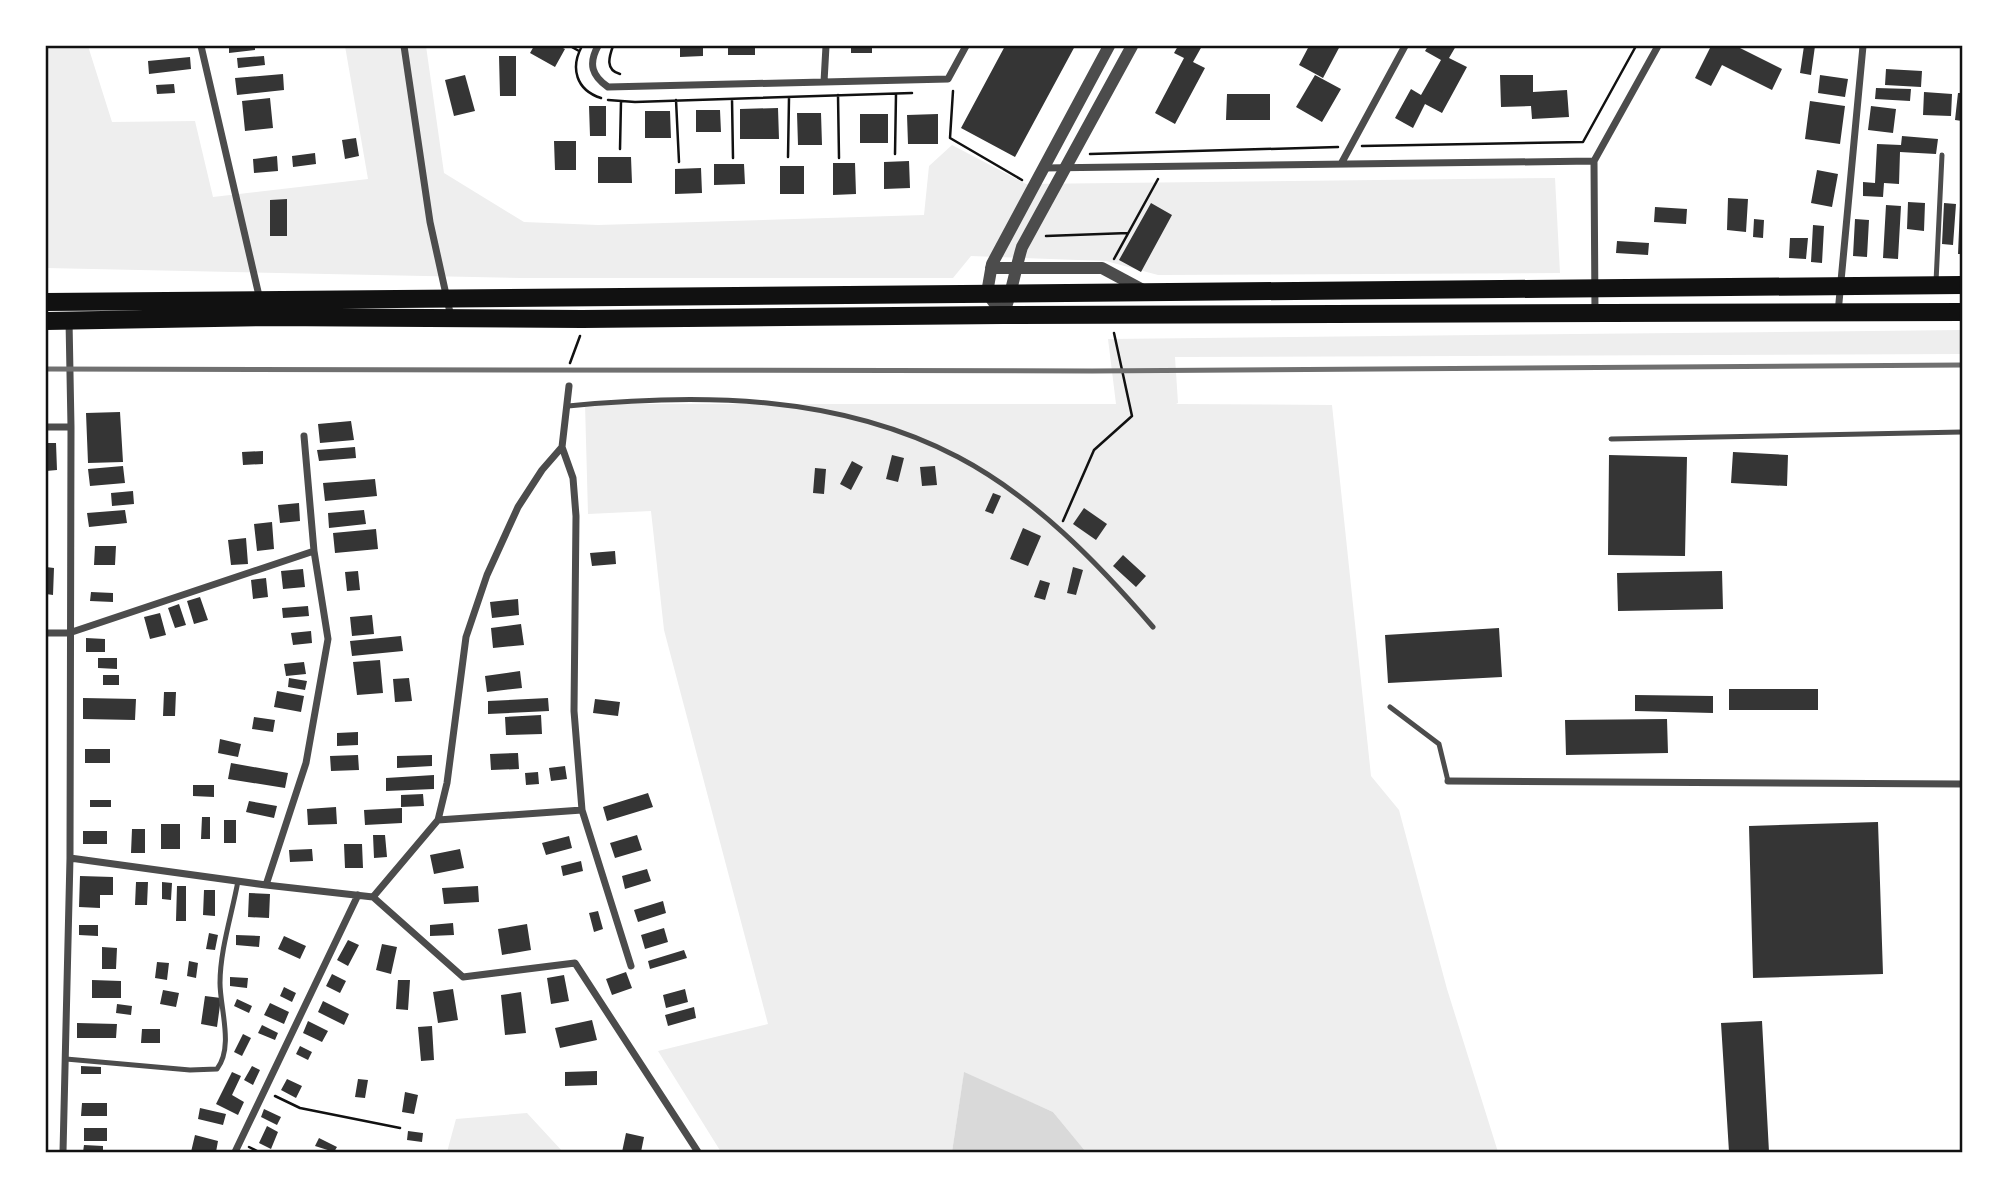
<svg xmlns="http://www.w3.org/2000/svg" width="2008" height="1198" viewBox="0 0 2008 1198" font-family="Ubuntu,sans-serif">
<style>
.green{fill:#eee}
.water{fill:#d9d9d9}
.building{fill:#353535}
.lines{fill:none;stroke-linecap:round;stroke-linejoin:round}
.path{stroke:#111;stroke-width:2.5}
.service{stroke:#4c4c4c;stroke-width:5}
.minor{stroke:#4c4c4c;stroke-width:7}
.tertiary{stroke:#4c4c4c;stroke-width:12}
.trunk{stroke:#111;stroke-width:18}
.rail{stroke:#707070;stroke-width:5}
.neatline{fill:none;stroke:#111;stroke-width:2.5}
</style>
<rect width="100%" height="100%" fill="#fff"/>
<path class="green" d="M46,46H88L112,122L195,121L213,197L368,179L345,46H426L444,173L524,222L598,225L924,215L929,166L952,145L1026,184L1555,178L1560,273L1158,275L1106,261L971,256L953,278H521L46,268Z
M1962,330V354L1175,357L1178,403L1176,404L1332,405L1371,776L1399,810L1447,989L1498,1152H1086L1053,1112L964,1073L952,1152H721L658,1051L768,1024L664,630L651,511L588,514L585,404H1116L1108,339Z
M527,1113L563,1152H447L456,1119Z"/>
<path class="water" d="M964,1072L1053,1112L1086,1152H952Z"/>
<path class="building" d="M229,46H255V50L229,53Z
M534,46H559L565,49L555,67L530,53Z
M680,46H703V56L680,57Z
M728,46H755V55H728Z
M851,46H872V53H851Z
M1005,46H1075L1015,157L961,128Z
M1178,46H1202L1193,62L1205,68L1175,124L1155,113L1184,58L1174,53Z
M1309,46H1340L1323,78L1299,65Z
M1428,46H1456L1449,58L1467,67L1442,113L1425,104L1413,128L1395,118L1411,89L1421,95L1441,60L1425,51Z
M1711,46H1736L1782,69L1772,90L1722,65L1711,86L1695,78Z
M1804,46H1815L1811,75L1800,73Z
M264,56L265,65L238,68L237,58Z
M499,56H516V96H500Z
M190,57L191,69L149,74L148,61Z
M1886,69L1922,71L1921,87L1885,85Z
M283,74L284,90L237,95L235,78Z
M465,75L475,111L454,116L445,80Z
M1315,75L1341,89L1322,122L1296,107Z
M1500,75H1533V92L1567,90L1569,117L1532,119L1531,106L1501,107Z
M1820,75L1848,79L1845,97L1818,93Z
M174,84L175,93L157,94L156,85Z
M1876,88L1911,89L1910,101L1875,99Z
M1924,92L1952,94L1951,116L1923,115Z
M1958,93H1962V121L1955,120Z
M1227,94H1270V120H1226Z
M270,98L273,128L245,131L242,101Z
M1810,101L1845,106L1840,144L1805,139Z
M589,106H606V136H590Z
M1871,106L1896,109L1893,133L1868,130Z
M778,108L779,139H740V109Z
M696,110H720L721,132H696Z
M645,111H670L671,138H645Z
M797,113H821L822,145H798Z
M860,114H888V143H860Z
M938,114V144H908L907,115Z
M1902,136L1938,139L1936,154L1900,152L1899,184L1884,183L1883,197L1863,196V182L1875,183L1877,144L1901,145Z
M356,138L359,156L345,159L342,140Z
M554,141H576V170H555Z
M315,153L316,164L293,167L292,156Z
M277,156L278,171L254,173L253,159Z
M598,157H631L632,183H598Z
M909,161L910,188L884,189V162Z
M833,163H855L856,194L833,195Z
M714,164H744L745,184L714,185Z
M780,166H804V194H780Z
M701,168L702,193L675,194V169Z
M1817,170L1838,174L1832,207L1811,203Z
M1728,198L1748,199L1746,232L1727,230Z
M287,199V236H270V200Z
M1908,202L1925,203L1924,231L1907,229Z
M1151,203L1172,215L1141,272L1119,260Z
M1944,203L1956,204L1953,245L1942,244Z
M1886,205L1901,206L1898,259L1883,258Z
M1960,206H1962V254H1958Z
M1655,207L1687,209L1686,224L1654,222Z
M1754,219L1764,220L1763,238L1753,237Z
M1855,219L1869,220L1867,257L1853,256Z
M1813,225L1824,226L1822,263L1811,262Z
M1790,238H1808L1806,259L1789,258Z
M1617,241L1649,243L1648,255L1616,253Z
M120,412L123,462L88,463L86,413Z
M351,421L354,440L320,443L318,424Z
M46,443H56L57,470L46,471Z
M355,447L356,458L319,461L317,450Z
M263,451V464L243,465L242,452Z
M1733,452L1788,455L1787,486L1731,483Z
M892,455L904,458L898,482L886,479Z
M1609,455L1687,457L1685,556L1608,555Z
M852,461L863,467L851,490L840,484Z
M123,466L125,483L90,486L88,469Z
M935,466L937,485L922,486L920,467Z
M815,468L826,469L824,494L813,493Z
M375,479L377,496L325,501L323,483Z
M133,491L134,504L112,506L111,493Z
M993,493L1001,496L993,514L985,511Z
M299,503L300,521L280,523L278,505Z
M1084,508L1107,524L1096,540L1073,524Z
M125,510L127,523L89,527L87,513Z
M364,510L366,524L329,528L328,513Z
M272,522L274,549L257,551L254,524Z
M1023,528L1041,536L1028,566L1010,559Z
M376,529L378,549L335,553L333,533Z
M246,538L248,564L231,565L228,540Z
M95,546H116L115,565H94Z
M615,551L616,564L592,566L590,553Z
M1123,555L1146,576L1136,587L1113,566Z
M46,567L54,568L53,595L46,594Z
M1073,567L1083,570L1076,595L1067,593Z
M303,569L305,587L283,589L281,571Z
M358,571L360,590L347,591L345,572Z
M1722,571L1723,609L1618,611L1617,573Z
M266,578L268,597L253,599L251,580Z
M1040,580L1050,583L1045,600L1034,597Z
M91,592L113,593V602L90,601Z
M200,597L208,620L194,624L187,601Z
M518,599L519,615L492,618L490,602Z
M179,604L186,625L175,628L168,608Z
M308,606L309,616L283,618L282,608Z
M160,613L166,635L150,639L144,617Z
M372,615L374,634L352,636L350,617Z
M521,624L524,645L493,648L491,628Z
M1499,628L1502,677L1388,683L1385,635Z
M311,631L312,643L293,645L291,633Z
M401,636L403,651L352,656L350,641Z
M86,638L105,639V652H86Z
M98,658H117V669L98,668Z
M380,660L383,693L357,695L353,662Z
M304,662L306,674L286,676L284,664Z
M520,671L522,688L487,692L485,676Z
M103,675H119V685H103Z
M289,678L307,681L305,690L288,687Z
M409,678L412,701L395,702L393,679Z
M1729,689H1818V710H1729Z
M277,691L304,696L301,712L274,707Z
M164,692H176L175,716H163Z
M1635,695L1713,696V713L1635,711Z
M83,698L136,699L135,720L83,719Z
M548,698L549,711L488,714V701Z
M595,699L620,702L618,716L593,713Z
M541,715L542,734L506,735L505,717Z
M254,717L275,720L273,732L252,729Z
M1667,719L1668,753L1566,755L1565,720Z
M358,732V745L337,746V733Z
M220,739L241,744L238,757L218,753Z
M85,749H110V763H85Z
M518,753L519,769L491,770L490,754Z
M358,755L359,770L331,771L330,756Z
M432,755V766L397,768V756Z
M231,763L288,773L285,788L228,779Z
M565,766L567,779L551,781L549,768Z
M538,772L539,784L526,785L525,773Z
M434,775V789L386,791V778Z
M193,785H214V797L193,796Z
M648,793L653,807L607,821L603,807Z
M423,794L424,806L401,807V795Z
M90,800H111V807H90Z
M249,801L277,806L274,818L246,812Z
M336,807L337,824L308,825L307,809Z
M402,808V823L365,825L364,810Z
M202,817H210V839H201Z
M224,820H236V843H224Z
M1878,822L1883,974L1753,978L1749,826Z
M161,824H180V849H161Z
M132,829H145V853H131Z
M83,831H107V844H83Z
M373,835H385L387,857L374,858Z
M637,835L642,850L615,858L610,843Z
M569,836L572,848L546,855L542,843Z
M344,844H362L363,868H345Z
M312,849L313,861L290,862L289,850Z
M460,849L464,868L434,874L430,855Z
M581,861L583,871L563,876L561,866Z
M647,869L651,881L625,889L622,876Z
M80,876L113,877V895H100V908L79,907Z
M136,882H148L147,905H135Z
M162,882L172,883L171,900L162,899Z
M177,886H186V921H176Z
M478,886L479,902L444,904L442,888Z
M204,890H215V916L203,915Z
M249,893L270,894L269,918L248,917Z
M663,901L666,913L638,922L634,910Z
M598,911L603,929L594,932L589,913Z
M453,923L454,935L430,936V925Z
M527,924L531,950L502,955L498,929Z
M79,925H98V936L79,935Z
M664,928L668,942L645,949L641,935Z
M209,933L218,935L215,950L206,949Z
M236,935L260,936L259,947L236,945Z
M284,936L306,946L300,959L278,949Z
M348,940L359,945L348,966L337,960Z
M382,944L397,947L391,974L376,970Z
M102,947L117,948L116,969H102Z
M684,950L687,958L650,969L648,961Z
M189,961L198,963L196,978L187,976Z
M157,962L169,963L167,980L155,978Z
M626,972L632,988L612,995L606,979Z
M332,974L346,981L340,993L326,986Z
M564,975L569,1001L551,1004L547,978Z
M230,977L248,978L247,988L230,986Z
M92,980L121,981V998H92Z
M398,980H410L408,1010L396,1009Z
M284,987L296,993L292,1002L280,996Z
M453,989L458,1020L438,1023L433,992Z
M685,989L688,1002L666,1008L663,995Z
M163,990L179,993L176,1007L160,1004Z
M521,992L526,1033L505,1035L501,995Z
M205,996L221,998L217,1027L201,1024Z
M237,999L252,1006L249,1013L234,1006Z
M323,1001L349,1014L344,1025L318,1012Z
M270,1003L289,1012L284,1024L264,1015Z
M117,1004L132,1006L131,1015L116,1013Z
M694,1007L696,1018L668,1026L665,1015Z
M592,1020L597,1040L560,1048L555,1028Z
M308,1021L328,1031L322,1042L303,1033Z
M1762,1021L1769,1152H1729L1721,1023Z
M77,1023L117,1024L116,1038H77Z
M262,1025L278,1033L275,1040L258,1033Z
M432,1026L434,1060L421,1061L418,1027Z
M142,1029H160V1043H141Z
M243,1034L251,1038L242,1056L234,1052Z
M300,1046L312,1052L308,1060L296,1054Z
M81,1066L101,1067V1074H81Z
M252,1066L260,1070L253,1085L244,1080Z
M597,1071V1085L565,1086V1072Z
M232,1072L241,1076L232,1095L244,1102L238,1115L216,1104Z
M287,1079L302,1086L296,1098L281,1090Z
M358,1079L368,1080L365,1098L355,1097Z
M405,1092L418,1095L414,1114L402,1112Z
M82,1103H107V1116H81Z
M200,1108L226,1114L223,1125L198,1119Z
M264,1109L281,1117L277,1125L261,1117Z
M267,1126L278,1132L271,1149L259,1143Z
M84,1128H107V1141H84Z
M408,1131L423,1133L422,1142L407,1140Z
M626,1133L644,1137L641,1152H622Z
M195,1135L218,1141L216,1152H191Z
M319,1138L337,1147L334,1152L315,1146Z
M84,1145L103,1146V1152H83Z"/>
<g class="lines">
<path class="path" d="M570,46L579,51
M582,46C570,68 576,90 601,98
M613,46C609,57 605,70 620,74
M953,91L950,138L1022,180
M838,95L839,158
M732,99L733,158
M608,100L635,102L912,93
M676,100L679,162
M1362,146L1583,142L1636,46
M620,149L621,101
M895,154L896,94
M1090,154L1338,147
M788,157L789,98
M1046,236L1128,233
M1114,259L1158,179
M570,363L580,336
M1063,521L1094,450L1132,416L1114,333
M275,1096L300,1108L400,1128
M249,1147L259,1152"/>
<path class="service" d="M1936,282L1942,155
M568,406C699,393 838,394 958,457C1034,497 1097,562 1153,627
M1611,439L1962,432
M1390,707L1439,744L1448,781
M66,1059L190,1070L217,1069C234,1047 220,1008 220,983C220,950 232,914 238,881"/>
<path class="minor" d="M201,46L260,300
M404,46L430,222L451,317
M598,46C588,64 592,76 608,87L948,79L966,46
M824,82L826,46
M1341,164L1405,46
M1043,168L1594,161
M1595,313L1594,161L1658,46
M1838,313L1863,46
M46,427H71
M562,447L569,386
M46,633H69L314,551
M1448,781L1962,784
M438,820L582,810
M70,858L266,885L373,897L463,977L575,963L698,1152
M266,885L306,763L328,639L314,551L304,436
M373,897L438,820L447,783L466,637L487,575L518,507L542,470L562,447L573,478L576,516L574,711L582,810L631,966
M63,1152L70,858L71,427L69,320
M235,1152L358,895"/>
<path class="tertiary" d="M991,268H1102L1143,290
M1003,315L987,293L992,264L1109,46
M1003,315C1012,293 1015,270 1022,247L1132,46"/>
<path class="trunk" d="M46,302L1962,285
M46,321L265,317L582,319L1003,315L1962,312"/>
<path class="rail" d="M46,369L1092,371L1962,365"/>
</g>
<rect width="2008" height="1198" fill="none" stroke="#ffffff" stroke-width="94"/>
<rect x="47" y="47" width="1914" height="1104" class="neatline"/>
</svg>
